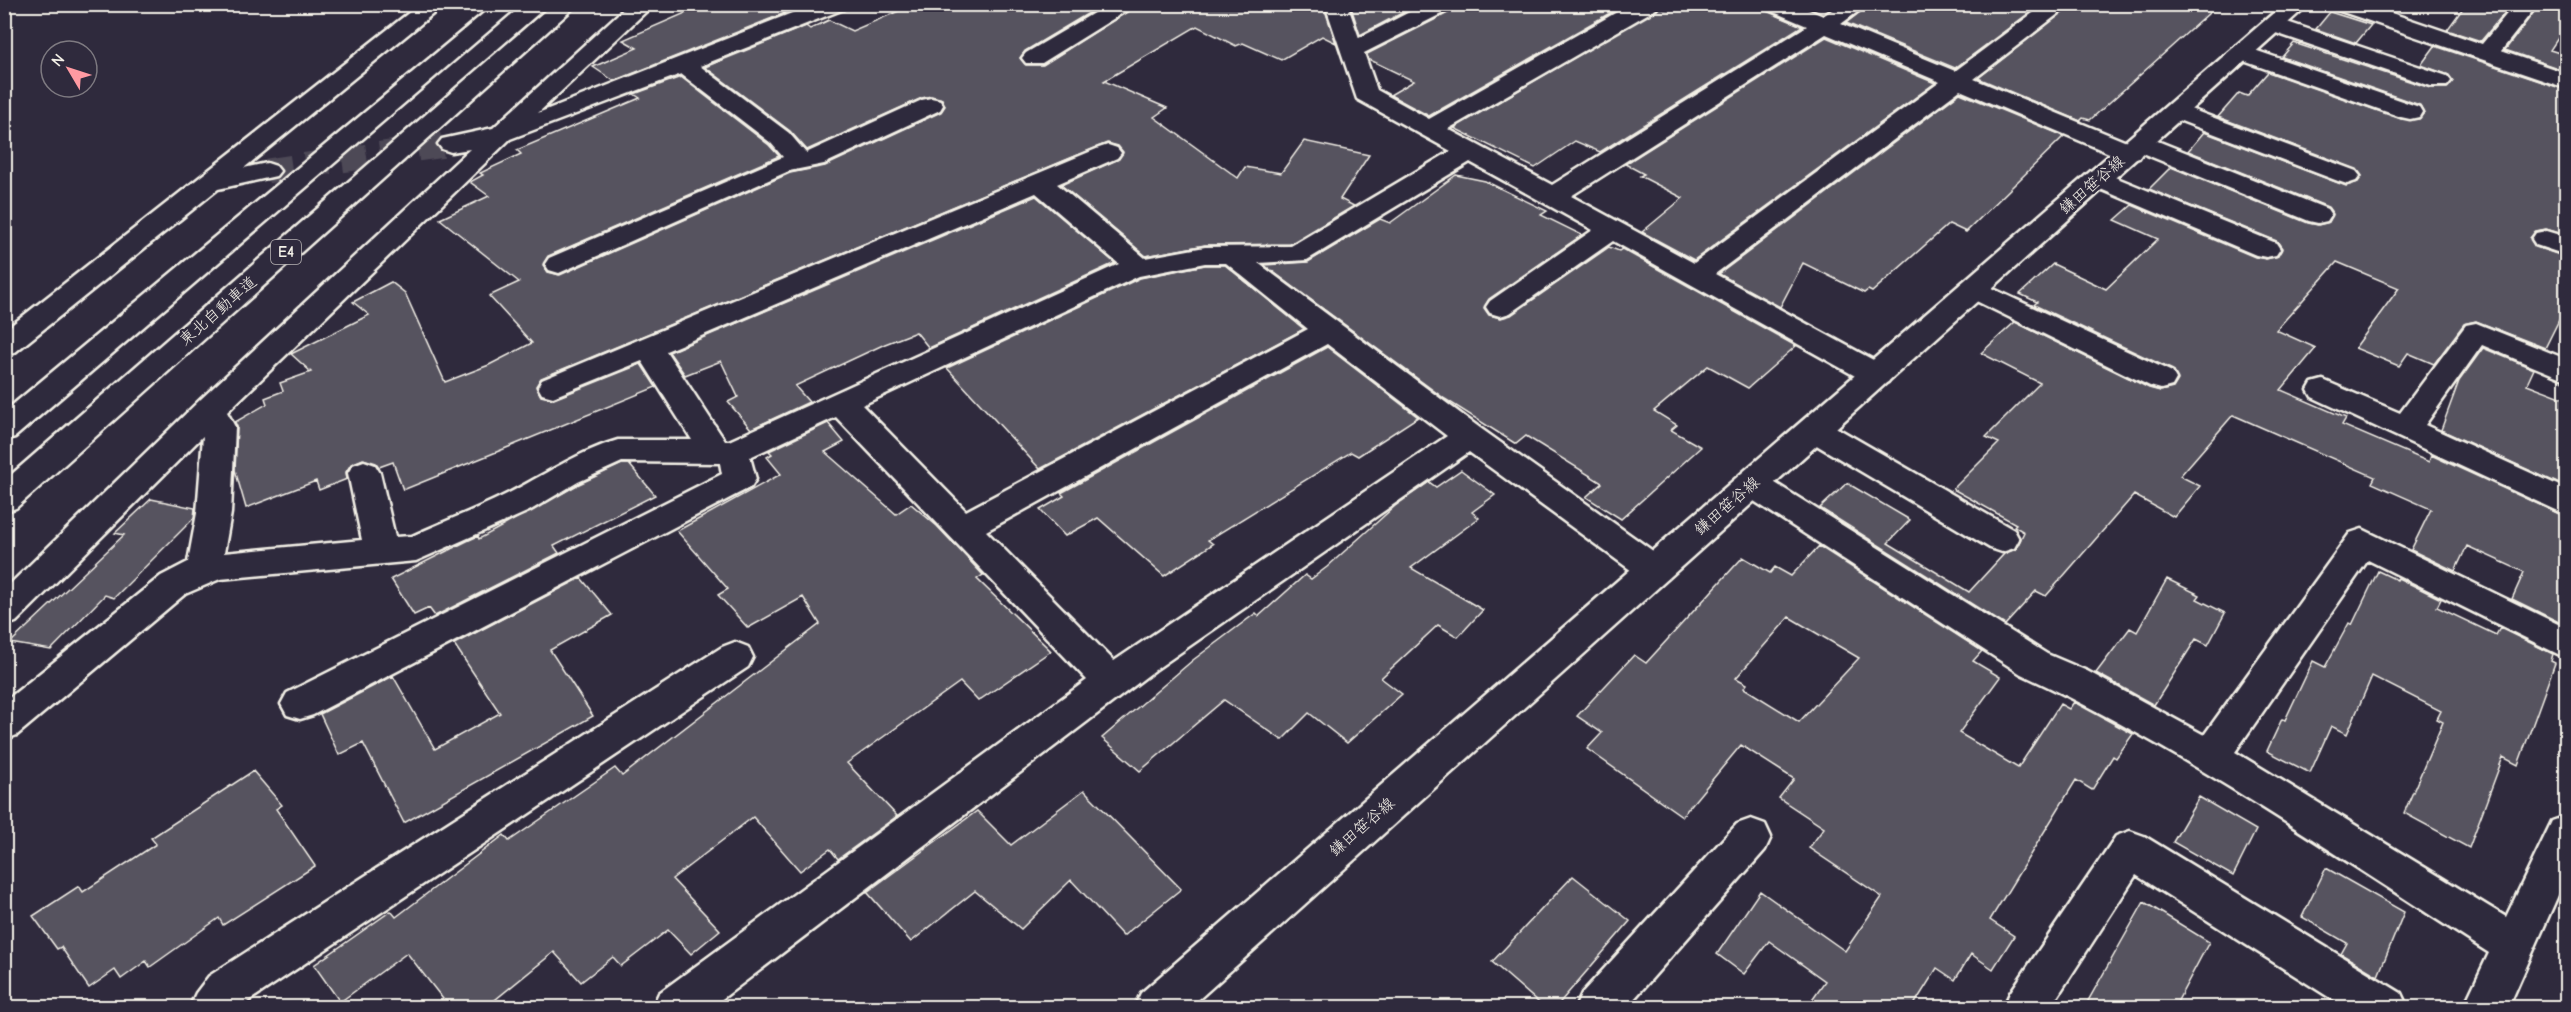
<svg xmlns="http://www.w3.org/2000/svg" width="2571" height="1012" viewBox="0 0 2571 1012" font-family="'Comic Neue','Klee One',sans-serif">
<style>
.building{fill:#56525f;stroke:#f4f1e8;stroke-width:1.5;fill-rule:evenodd}
.lines{fill:none;stroke-linecap:round;stroke-linejoin:round}
.minor-tunnel{stroke:#4d4857;stroke-width:25;stroke-dasharray:25 13;stroke-linecap:butt}
.minor-casing{stroke:#f4f1e8;stroke-width:5}
.tertiary-casing{stroke:#f4f1e8;stroke-width:5}
.motorway-casing{stroke:#f4f1e8;stroke-width:5}
.minor{fill:#2f2a3d;fill-rule:evenodd}
.tertiary{fill:#2f2a3d;fill-rule:evenodd}
.motorway{fill:#2f2a3d;fill-rule:evenodd}
.labels{text-anchor:middle;dominant-baseline:central;stroke-width:5;stroke-linejoin:round;paint-order:stroke}
.shield{fill:#2f2a3d;stroke:#b9b5b5;stroke-width:1.5}
.shield-label{font-size:15px;font-weight:bold;fill:#f4f1e8}
.street-label{font-size:16px;fill:#f4f1e8;stroke:#2f2a3d}
</style>
<rect width="100%" height="100%" fill="#2f2a3d"/>
<filter id="ink" filterUnits="userSpaceOnUse"><feTurbulence type="fractalNoise" baseFrequency=".0167" numOctaves="2"/><feDisplacementMap in="SourceGraphic" scale="12" xChannelSelector="R" yChannelSelector="G"/><feConvolveMatrix kernelMatrix="1 2 1 2 8 2 1 2 1" color-interpolation-filters="sRGB"/></filter>
<g filter="url(#ink)">
<path class="building" d="M719,4H770L785,13L614,81L593,67L637,48L623,40L699,7L705,10Z
M915,4H1104L1025,51L1020,58L1026,65H1043L1139,4H1323L1336,43L1322,36L1281,60L1243,43L1236,46L1197,26L1104,81L1167,108L1154,117L1238,178L1245,167L1281,173L1304,141L1369,155L1340,199L1354,206L1290,244L1205,245L1146,256L1061,185L1119,159L1123,152L1118,146L1107,143L541,378L536,386L541,396L554,399L641,364L656,387L403,490L393,462L379,467L376,463L363,459L351,464L346,472L347,479L319,490L316,481L246,508L235,470L237,427L235,422L267,404L265,398L283,391L280,383L311,372L291,354L369,315L353,302L391,282L405,293L445,382L489,365L532,343L489,296L519,282L440,219L489,196L470,182L483,175L480,173L521,154L517,150L640,98L634,94L681,77L769,145L779,156L548,256L543,265L548,272L560,275L790,173L825,166L941,112L945,106L942,99L931,96L922,98L807,150L790,131L705,67L806,26L810,29L829,20L852,31Z
M1350,4H1419L1360,35Z
M1456,4H1605L1617,9L1429,116L1390,95L1414,81L1368,59L1367,54L1452,11Z
M1673,4H1762L1766,11L1802,26L1600,152L1575,141L1535,168L1454,128L1661,7L1665,9Z
M1870,4H2041L1955,68L1846,23Z
M2073,4H2219L2090,120L2083,118L2080,121L1978,78Z
M2466,4H2512L2481,41L2447,30Z
M2540,4H2566V26L2550,50L2566,55V71L2505,50Z
M2330,12L2371,25L2356,43L2316,29Z
M1826,37L1935,83L1694,260L1642,232L1683,198L1640,176L1644,174L1625,164Z
M2294,43L2430,88H2447L2453,81L2449,75L2421,65L2435,46L2566,90V235L2546,229L2536,231L2530,238L2535,247L2566,257V306L2545,348L2476,321L2464,324L2434,364L2408,353L2399,366L2355,348L2399,288L2337,262L2276,330L2316,348L2281,390L2346,418L2342,425L2429,462L2431,455L2566,517L2565,625L2512,599L2524,572L2467,546L2455,571L2411,550L2431,509L2372,483L2375,477L2233,415L2180,476L2200,486L2174,517L2134,495L2046,596L2036,591L2005,625L1820,508L1847,483L1910,520L1888,543L1969,592L2004,554L2016,549L2024,532L2014,526L2016,524L1953,489L1999,443L1986,437L2040,383L1981,353L2015,322L2149,388L2160,391L2173,388L2178,380L2173,370L2034,305L2037,302L2020,294L2053,264L2106,289L2158,239L2115,220L2132,205L2255,257L2266,259L2278,256L2282,248L2277,241L2149,189L2171,167L2308,223L2318,225L2329,222L2333,214L2328,207L2188,151L2204,132L2346,186L2358,182L2362,176L2357,169L2218,117L2239,93L2247,96L2268,72L2401,119H2419L2424,113L2420,105L2282,57Z
M1960,93L2064,136L1966,232L1949,224L1872,292L1868,290L1864,293L1803,263L1780,307L1719,274Z
M1456,175L1485,181L1547,211L1541,215L1582,235L1489,299L1484,308L1489,315L1501,318L1511,315L1609,247L1619,251L1622,249L1796,346L1748,388L1708,366L1654,411L1677,425L1671,430L1701,447L1621,519L1586,497L1602,483L1526,436L1516,444L1445,399L1264,265L1308,262L1380,219L1390,223Z
M1036,196L1115,263L929,348L916,332L885,344L795,386L809,402L751,429L728,402L738,397L721,361L685,375L669,352Z
M1205,265H1225L1304,329L1040,469L947,368L1140,278Z
M1327,347L1418,417L1358,456L1351,452L1208,540L1213,544L1164,576L1098,518L1065,536L1040,510L1064,496L1061,493Z
M2483,348L2534,369L2527,384L2566,399V487L2441,430L2459,381Z
M828,423L844,442L825,452L896,514L911,504L937,526L983,575L977,579L1051,651L978,701L960,682L847,763L897,816L838,859L830,849L800,871L753,817L672,879L720,930L691,954L668,930L621,966L613,957L581,982L554,952L485,1008H450L407,953L340,1002L314,965L391,911L396,917L504,835L509,841L615,768L622,776L820,624L803,597L748,628L718,595L728,589L677,531L781,474L767,457L772,454L769,451Z
M622,464H629L655,495L554,546L559,553L435,616L429,608L414,615L391,579L467,541L478,536L479,539L579,484Z
M1461,470L1495,495L1472,512L1479,518L1411,568L1483,610L1458,637L1438,625L1381,678L1402,694L1347,743L1309,713L1282,740L1224,700L1140,771L1102,738L1193,660L1256,613L1259,616L1305,575L1311,579L1327,567L1395,506L1429,482L1436,487Z
M151,499L195,508L194,518L114,598L105,595L51,650L10,643L124,535L115,533Z
M1819,546L1982,651L1973,661L2000,677L1959,733L2018,768L2060,704L2069,709L2074,702L2133,734L2116,758L2113,756L2092,790L2076,780L1990,920L2014,936L1993,969L1971,954L1955,980L1937,968L1912,1008H1806L1825,981L1769,941L1744,974L1717,954L1760,891L1845,951L1882,897L1809,848L1824,828L1779,798L1794,779L1741,745L1682,816L1587,749L1602,733L1577,716L1634,655L1646,663L1743,557L1770,573L1775,567L1791,576ZM1789,617L1859,658L1799,722L1744,688L1747,684L1736,678Z
M2378,571L2397,580L2398,578L2441,599L2437,607L2496,635L2500,628L2553,654L2551,661L2555,663L2518,765L2503,757L2469,848L2404,813L2443,722L2437,719L2441,711L2372,676L2347,734L2331,726L2310,773L2267,751L2282,719L2285,720L2313,661L2325,667L2349,623L2352,625Z
M581,578L612,615L550,650L593,716L404,823L363,743L339,755L320,714L393,676L435,749L500,713L454,644Z
M2167,579L2200,595L2197,599L2225,613L2208,645L2196,639L2154,705L2096,673L2130,628L2137,632Z
M253,771L282,805L276,809L315,866L223,925L219,918L150,967L146,961L121,979L115,970L89,988L61,947L57,949L33,916L79,886L83,892L156,844L151,838Z
M1084,790L1181,889L1123,936L1071,880L1021,929L975,891L911,942L867,892L977,811L1011,845Z
M2199,797L2256,830L2233,876L2173,842Z
M2326,868L2404,912L2378,976L2341,954L2347,943L2302,917Z
M1573,876L1630,921L1555,1008H1545L1492,962Z
M2144,902L2209,942L2174,1008H2084Z"/>
<g class="lines">
<path class="minor-tunnel" d="M267,171L451,144"/>
<g class="minor-casing">
<path id="minor" d="M420,4H445L244,168L267,163L276,166L280,171L276,176L218,189L14,353L4,356V331Z
M629,4H654L538,113L815,4H847L844,9L700,66L789,133L806,153L922,100L931,98L940,100L943,105L940,110L824,164L789,171L559,273L549,270L545,264L549,258L783,157L771,143L681,74L510,139L227,412L235,427L231,513L224,553L362,540L348,473L353,465L364,461L375,465L380,473L395,537L412,536C443,522 475,510 505,495C543,476 577,452 618,440H692L642,361L553,397L542,394L538,387L542,380L1099,148L1108,145L1117,148L1121,153L1117,158L1057,184L1145,258L1205,247L1291,246L1451,151L1357,99L1325,4H1347L1359,38L1425,4H1454L1451,9L1364,53L1377,90L1429,119L1631,4H1659L1656,9L1448,129L1552,185L1807,26L1767,9L1764,4H1795L1823,16L1841,4H1868L1841,24L1955,71L2045,4H2071L1974,79L2129,143L2132,138L2141,135L2150,138L2327,209L2331,215L2327,221L2318,223L2309,221L2142,153L2139,158L2130,161L2121,158L1960,90L1715,274L1888,368L1892,375L1888,382L1877,385L1866,382L1613,241L1510,313L1500,316L1490,313L1486,307L1490,301L1593,230L1470,162L1307,260L1258,263L1480,428L1667,561L1672,570L1667,579L1655,583L1643,579L1469,452L1155,670L710,1008H652L659,993L1087,680L836,417L750,457L756,479L751,487L313,715L300,719L287,715L281,704L287,693L722,474L720,463L622,462L578,482L529,511L416,561L220,579L185,594L17,735L4,740V702L161,576L188,562L197,513L203,436L16,622L4,626V590L201,399L470,149L451,152L442,149L438,144L442,139L493,128ZM1826,34L1940,82L1694,263L1571,196ZM1036,193L1119,264L729,441H725L666,351ZM1205,263H1226L1308,329L966,511L862,405L1139,276ZM1327,344L1447,436L1114,661L986,531Z
M1109,4H1137L1042,63H1026L1022,58L1026,53Z
M2331,4H2365L2482,44L2515,4H2538L2501,51L2566,73V88L2334,9Z
M2275,18L2447,76L2451,81L2447,86H2431L2267,30L2264,25L2267,20Z
M2243,46L2419,107L2422,112L2419,117L2410,119L2401,117L2235,58L2231,53L2235,48Z
M2177,104L2356,171L2360,176L2356,181L2347,184L2338,181L2168,116L2165,111L2168,106Z
M2100,171L2276,243L2280,249L2276,255L2266,257L2256,255L2091,185L2087,179L2091,173Z
M2546,231L2566,237V255L2536,245L2532,239L2536,233Z
M1974,280L2172,372L2176,379L2172,386L2161,389L2150,386L1964,295L1960,289L1964,283Z
M2476,323L2566,359V380L2482,345L2425,425L2566,489V515L2312,397L2308,390L2312,383L2323,380L2400,413L2466,325Z
M1814,418L1825,421L2014,530L2019,539L2014,548L2002,552L1990,548L1803,437L1798,429L1803,421Z
M1752,472L1764,476L2047,654L2087,671L2204,735L2350,533L2362,529L2566,628V658L2368,560L2235,752L2506,917L2552,821L2566,816V877L2508,1008H2463L2489,953C2338,857 2184,749 2021,674L1740,492L1736,484L1740,476Z
M735,642L748,647L753,657L748,667L238,1008H189L196,993L209,976L722,647Z
M1751,819L1765,824L1771,837L1765,850L1626,1008H1575L1582,993L1737,824Z
M2130,831L2144,836L2401,993L2408,1008H2346L2136,875L2050,1008H2003L2010,993L2116,836Z"/>
</g>
<g class="tertiary-casing">
<path id="tertiary" d="M2284,4H2309L1189,1008H1134L1141,993Z"/>
</g>
<g class="motorway-casing">
<path id="motorway" d="M495,4H520L15,437L4,440V412Z
M553,4H578L16,508L4,512V481Z"/>
</g>
<use href="#minor" class="minor"/>
<use href="#tertiary" class="tertiary"/>
<use href="#motorway" class="motorway"/>
</g>
</g>
<g class="labels">
<rect class="shield" x="271" y="240" width="30" height="24" rx="4.5"/>
<g class="shield-label">
<text x="286" y="252">E4</text>
</g>
<g class="street-label">
<text transform="translate(2092 185) rotate(-41)">鎌田笹谷線</text>
<text transform="translate(218 311) rotate(-41)">東北自動車道</text>
<text transform="translate(1727 506) rotate(-41)">鎌田笹谷線</text>
<text transform="translate(1362 827) rotate(-41)">鎌田笹谷線</text>
</g>
</g>
<rect width="2571" height="1012" fill="none" stroke="#2f2a3d" stroke-width="24"/>
<rect x="12" y="12" width="2547" height="988" fill="none" stroke="#f4f1e8" stroke-width="2" filter="url(#ink)"/>
<g transform="translate(69 69) rotate(309)"><circle r="28" fill="#2f2a3d" stroke="#7e7a81" stroke-width="1.5"/>
<path d="M0-4.5L10 22L0 15L-10 22Z" fill="#ff9aa2"/>
<text y="-9" font-size="16" font-weight="bold" text-anchor="middle" fill="#f4f1e8">N</text>
</g>
</svg>
